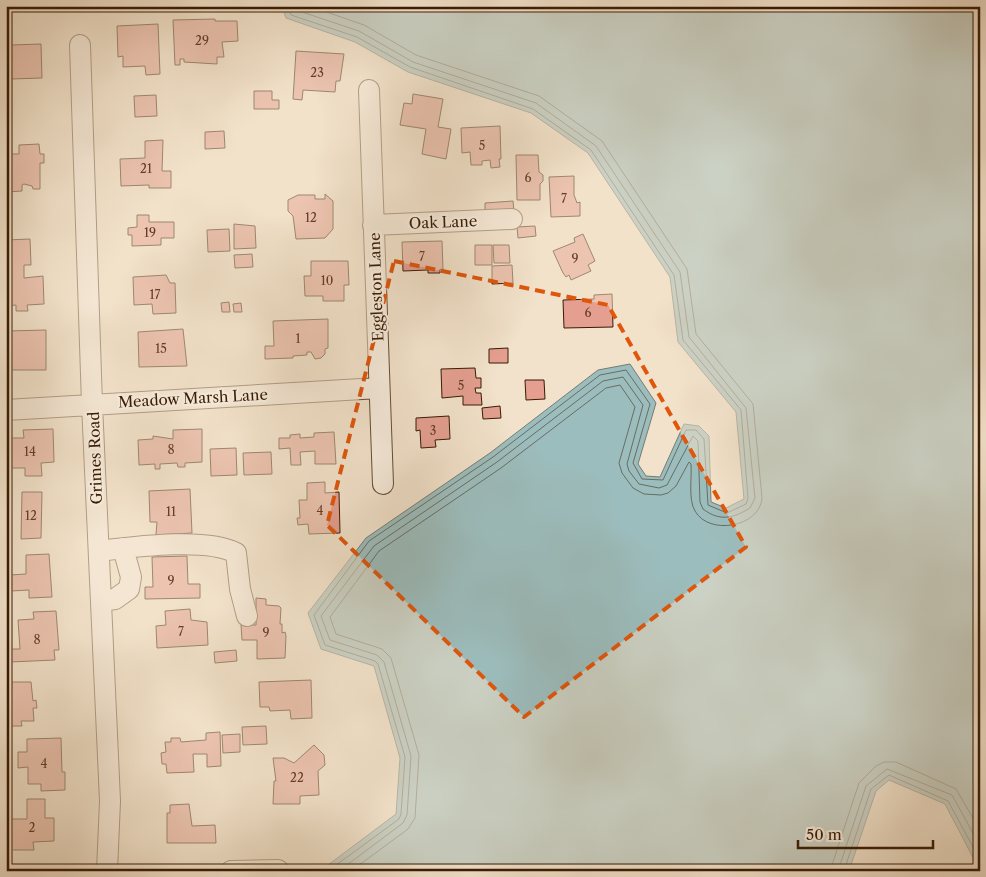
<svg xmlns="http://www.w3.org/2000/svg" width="986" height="877" viewBox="0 0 986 877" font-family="'Libre Caslon Text',serif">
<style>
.water{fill:#9cbdbd;stroke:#747c72}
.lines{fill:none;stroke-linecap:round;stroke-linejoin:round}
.shore{stroke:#6a6c60;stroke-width:1}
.building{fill:#e49f90;stroke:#381b02}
.minor-casing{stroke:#664d34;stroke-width:22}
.minor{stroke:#f7ecdd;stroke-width:20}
.marked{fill:none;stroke:#df560c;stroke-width:4;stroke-dasharray:10 6;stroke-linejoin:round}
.labels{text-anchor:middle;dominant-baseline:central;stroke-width:4.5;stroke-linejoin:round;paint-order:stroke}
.number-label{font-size:12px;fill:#633c26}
.street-label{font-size:15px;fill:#381b02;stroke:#f7ecdd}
</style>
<rect width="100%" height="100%" fill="#f2e2cb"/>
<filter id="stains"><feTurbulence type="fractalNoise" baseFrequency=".004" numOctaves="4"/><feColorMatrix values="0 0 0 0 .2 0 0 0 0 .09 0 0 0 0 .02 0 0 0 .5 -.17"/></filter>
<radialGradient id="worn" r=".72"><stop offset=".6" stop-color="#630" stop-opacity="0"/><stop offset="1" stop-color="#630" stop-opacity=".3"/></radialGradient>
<path class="water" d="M282,6H980V871L945,804L889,780L876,791L849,871H320L396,814L400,758L374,666L321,649L308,613L366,538L490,453L598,370L630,364L656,403L638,464L646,476L660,477L684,424L699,426L709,436L711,502L726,508L744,499L736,412L678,342L670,277L588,153L531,113L408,72L355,42L286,18Z"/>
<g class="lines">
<path class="shore" d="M288,6L291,15L357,37L410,67L533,109L591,150L674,275L683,340L741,410L748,498L746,504L727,513L708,505L704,439L696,430H686L663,480L642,479L633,463L650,404L626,370L600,375L493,457L369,541L314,615L325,645L375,661L378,664L405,757L401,814L399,819L328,871
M294,6L296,10L359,31L413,62L536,103L596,146L680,272L689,337L746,408L755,498L750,508C734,518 720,522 703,509L700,502L698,441L693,436L667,485L659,488L639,484L629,471L627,464L643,405L623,377L603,381L497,462L374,546L321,616L330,640L377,655L384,662L411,756L407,815L403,823L339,871
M309,6L364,25L416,55L539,96L602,141L687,269L696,334L753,404L762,498C760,527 709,536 695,511C688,499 692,478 691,464L689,462L676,486L668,493L661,495L644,494L633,488L622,473L619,463L635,407L620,385L606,388L501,468L379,551L330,617L336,634L382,649L391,658L419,755L415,818L408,829L351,871
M830,871L859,783L876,766L884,762H896L956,789L980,830
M838,871L866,786L887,769L952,795L980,846
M844,871L871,789L889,775L948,801L980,860"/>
</g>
<path class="building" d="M215,19V21H237L238,41L222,42L224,57H217V64L184,62V59H180V65H175L173,20Z
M158,24L160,74L146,75L145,66L123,67V56L118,57L117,26Z
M41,44L42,78L11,79L6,84V53H9L10,56L11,45Z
M296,51L344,54L340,81H336L335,92L303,90L302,100L293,99Z
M254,91H272V100H279V109H254Z
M413,94L443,99L438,127L451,129L446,159L422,154L426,129L400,125L404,103L412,104Z
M156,95L157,116L135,117L134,96Z
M500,126L501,159H499L500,167L491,168L490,160L482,161V165H471L470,152L462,153L461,128Z
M224,131L225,148L205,149V132Z
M163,140L162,171H171V188H149V185L121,186L120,159L145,158V141Z
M39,144L40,154H44V163H40V189H33L32,186L24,184L22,185V191L7,192L6,209V154H19V145Z
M516,155H538L539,172L543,175V181L540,184V200H517Z
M574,176V195L577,203L580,202V216L551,217L549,177Z
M325,194L333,201V229L325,238L296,239L293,216L288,211V200L298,195H315V199H325Z
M513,201L514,212L485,214V203Z
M137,215H149V222H174V238H161V245L132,246V235H128V228L137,227Z
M234,224L255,226L256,248L234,249Z
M535,226L536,236L518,238L517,227Z
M229,229L230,251L208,252L207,230Z
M583,234L595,261L588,265L591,271L571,280L569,275L566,277L563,273L553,251L575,242L574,238Z
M30,239L31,265H24V278L43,276L44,304L27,305L28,311H16V305L7,306L6,309V240Z
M442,241L443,270L440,269V273H428V270L403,271L402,242Z
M475,245H492V265H475Z
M493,245H509L510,263H494Z
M252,254L253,267L235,268L234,255Z
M311,261H348L349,285H344V301H323V296H305L304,276H311Z
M512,265L513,283L492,284V266Z
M166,275L170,283H175L176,313L153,314L152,304L134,305L133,277Z
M612,294L613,327L564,328L563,300L594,299V295Z
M229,302L230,312H222L221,303Z
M241,303L242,312H234L233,304Z
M328,319V348L325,349V354L321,358L315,359L311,352H307V355L293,356V358L265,359V346H274L273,321Z
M183,329L187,366L139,367L138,332Z
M46,330V370H6V331Z
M508,348V363H489V349Z
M475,368L476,378H481V388H475L476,393H481L482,405H463V396L442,398L441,369Z
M6,373H8L9,384H6Z
M525,380H544L545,399L526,400Z
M500,406L501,418L483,419L482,408Z
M449,416L450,439L435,440L436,447L421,448L420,430L416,431V418Z
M53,429L54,462L41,463L42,476H25V468H6V455H9L7,438H24L23,430Z
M202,429V462L185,463V467H178L177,463L160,464V469H155V464L139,465L138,440L153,439V436L173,439V430Z
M334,432L336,464H315V451L300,452L301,465H291L290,448L279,449V438H290V435L300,434V438L314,437V433Z
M236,448L237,475L211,476L210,449Z
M271,452L272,474L244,475L243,453Z
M325,482V493L339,492L340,533L309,534L308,524L298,525L297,518H300L299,500H307V483Z
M190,489L192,533L156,535L157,522H150L149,491Z
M22,492H42L41,538L21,539Z
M49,554L52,597L29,598V590L11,591L10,575L26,574V555Z
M187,556L188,584H200V598L145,599V587H153L152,557Z
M256,598L266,599V605L279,606L281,608L280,624H282V633L285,632L286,636L285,658L257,659V640H242L241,625H256Z
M190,609L191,620L207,622L208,645L157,648L156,626L166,625L165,611Z
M56,611L59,650H54L55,660L10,662V649H20L18,620L34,619L33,612Z
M236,650L237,661L215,663L214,652Z
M311,680L312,718L291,719L290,710L270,711L269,707H260L259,682Z
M12,682H31L33,701L36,700L37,708H33L34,721H21L22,726H6V700H11Z
M266,726L267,744L243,745L242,727Z
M220,732L221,766L207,767V754H193L194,772L167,773L166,764H162L161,753L166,752L165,742H171V738H180L181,742L206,740V733Z
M240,734V752L223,753L222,735Z
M61,738L62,772H65V790L41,791V784H28V767L18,768V752H27V739Z
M314,745L324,755L325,765L318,771L319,795L300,796V804H273L274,781H276L273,758H284L294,763Z
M27,799H45V818H54V841L33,842L34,850H10L9,819H27Z
M189,804L192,826L215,825L216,843H167V813H170V805Z"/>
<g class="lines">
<g class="minor-casing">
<path id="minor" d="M80,45L92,404L110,801L107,871
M369,90L383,484
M373,225L512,219
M6,410L379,388
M99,551C133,547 207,537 236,553L240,589L247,616
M101,601L115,599L129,589L131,577L123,548
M231,871L278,870"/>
</g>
<use href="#minor" class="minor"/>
</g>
<path d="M0 0H986V877H0ZM394,261L608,305L746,547L524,717L327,525Z" fill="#f2e2cb" fill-opacity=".55" fill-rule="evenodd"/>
<path class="marked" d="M394,261L608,305L746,547L524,717L327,525Z"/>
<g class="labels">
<g class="number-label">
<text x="202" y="40">29</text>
<text x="317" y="72">23</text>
<text x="482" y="145">5</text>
<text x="146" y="168">21</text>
<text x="528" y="177">6</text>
<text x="564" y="198">7</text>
<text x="311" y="217">12</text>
<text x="150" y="232">19</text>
<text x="422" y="256">7</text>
<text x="575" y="258">9</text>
<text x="327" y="280">10</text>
<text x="155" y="294">17</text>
<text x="588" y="312">6</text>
<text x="298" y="338">1</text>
<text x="161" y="348">15</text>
<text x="461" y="385">5</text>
<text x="433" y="430">3</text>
<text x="171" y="449">8</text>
<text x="30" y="451">14</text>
<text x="320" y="510">4</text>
<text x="171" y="511">11</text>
<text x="31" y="515">12</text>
<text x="171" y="580">9</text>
<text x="181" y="631">7</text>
<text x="266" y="632">9</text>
<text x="37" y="639">8</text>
<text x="44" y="763">4</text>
<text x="297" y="777">22</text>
<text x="32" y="827">2</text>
</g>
<g class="street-label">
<text transform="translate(443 222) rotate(-2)">Oak Lane</text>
<text transform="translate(376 287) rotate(-92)">Eggleston Lane</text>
<text transform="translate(193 398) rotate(-3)">Meadow Marsh Lane</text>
<text transform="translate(95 458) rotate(-92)">Grimes Road</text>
</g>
</g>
<rect width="986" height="877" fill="none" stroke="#f2e2cb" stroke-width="25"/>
<rect x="8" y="8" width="971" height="862" fill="none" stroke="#381b02" stroke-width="2.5"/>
<rect x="12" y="12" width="961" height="852" fill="none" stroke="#381b02"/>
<path d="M798 840v8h135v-8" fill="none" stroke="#381b02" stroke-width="2.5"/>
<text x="806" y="840" font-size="15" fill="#381b02" stroke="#f7ecdd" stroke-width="4" paint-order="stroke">50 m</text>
<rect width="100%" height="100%" filter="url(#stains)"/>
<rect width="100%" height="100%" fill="url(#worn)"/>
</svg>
